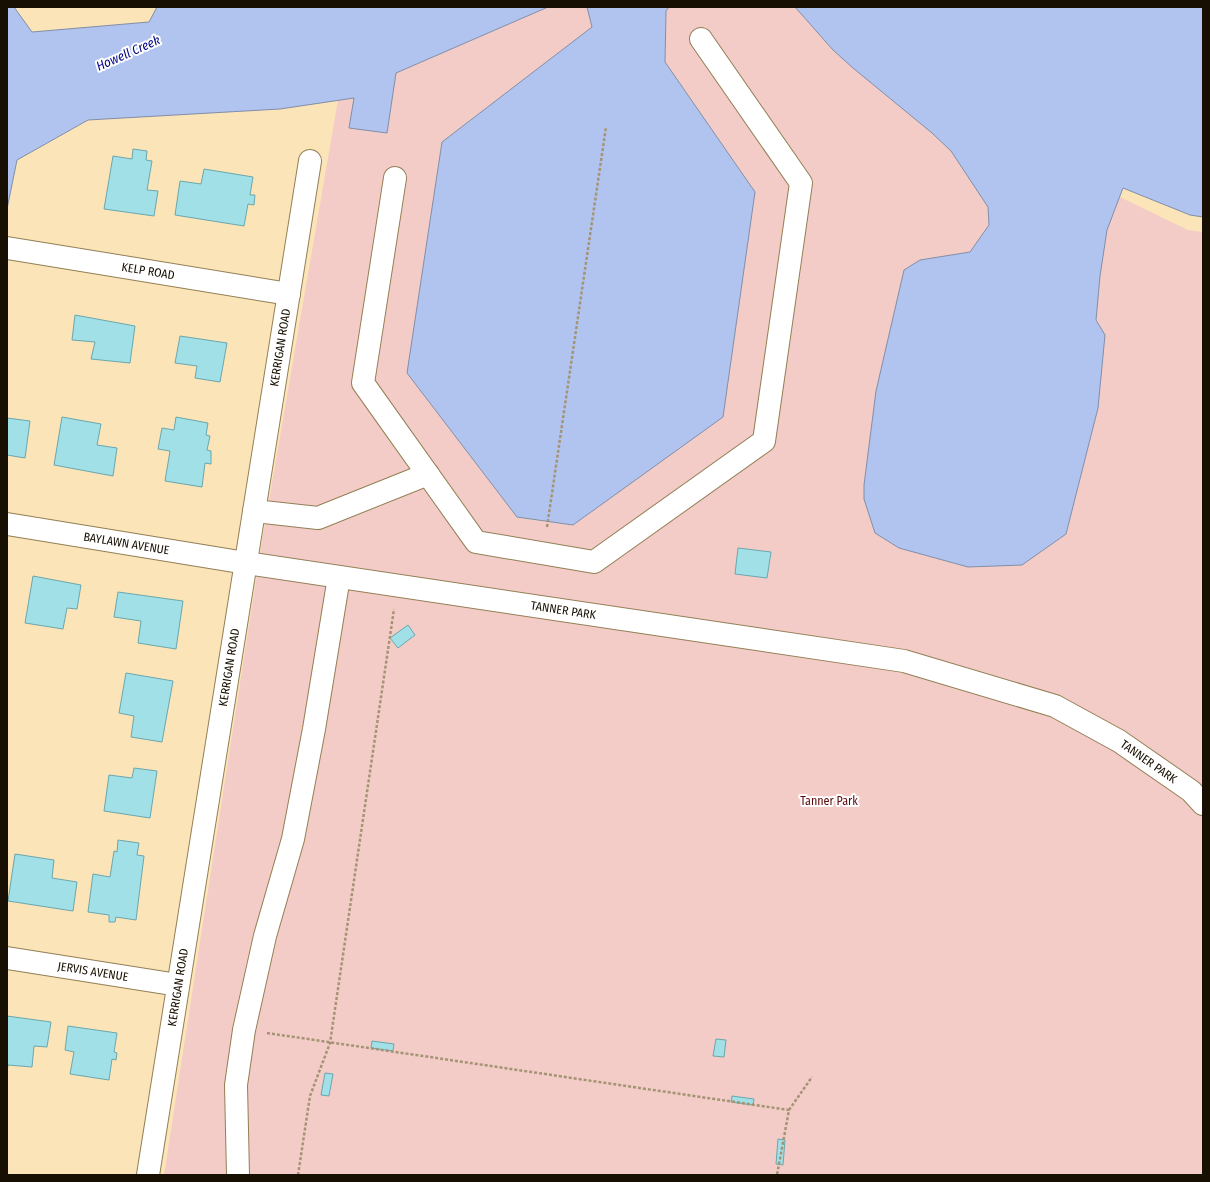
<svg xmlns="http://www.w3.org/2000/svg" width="1210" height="1182" font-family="'Fira Sans Condensed',sans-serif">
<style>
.green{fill:#f3ccc8}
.water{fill:#b0c4ef;stroke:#828ea8}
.building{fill:#a1e0e7;stroke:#6aa7ae}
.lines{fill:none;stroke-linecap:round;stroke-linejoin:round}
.minor-casing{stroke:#937f55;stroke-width:24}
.path{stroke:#a59473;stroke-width:2.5;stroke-dasharray:3 2;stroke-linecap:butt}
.minor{stroke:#fff;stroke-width:22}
.labels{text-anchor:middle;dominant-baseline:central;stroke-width:4;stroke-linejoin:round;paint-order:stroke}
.street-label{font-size:12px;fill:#170f01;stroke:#fff}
.park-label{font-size:12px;fill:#5d090e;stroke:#fff}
.water-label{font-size:13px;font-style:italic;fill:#030587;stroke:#fff}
</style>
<rect width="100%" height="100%" fill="#fbe4b7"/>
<path class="green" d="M548,7H587L593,27L442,142L407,373L517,517L547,522L755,192L665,62L666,11L669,7H795L833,50L853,68L1188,230L1203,232V1175H164L262,541L338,100L355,98L396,73Z"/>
<path class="water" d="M7,7H14L32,32L149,22L157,7H548L396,73L387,133L349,128L354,98L280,109L88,120L17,160L7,209Z
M587,7H669L666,11L665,62L755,192L723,417L573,525L517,517L407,373L442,142L592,27Z
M795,7H1203V217L1190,215L1123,188L1107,230L1100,276L1096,320L1105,335L1098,408L1066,534L1022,565L968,567L899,548L875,533L864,499V485L876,391L904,270L920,260L970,252L989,225L988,207L951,151L932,133L853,68L833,50Z"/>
<path class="building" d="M133,149L147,151L146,160L152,161L147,190L158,191L154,216L104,209L113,156L132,159Z
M204,169L253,177L250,195H255L254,205L248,204L244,226L175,215L180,181L201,184Z
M75,315L135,326L130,363L91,359L95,342L72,340Z
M180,336L227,343L220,382L195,378L197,366L175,363Z
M62,417L101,424L97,445L117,448L113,476L54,465Z
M176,417L208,423L206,435L210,436L207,450L211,451V464L205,463L202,487L165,481L170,451L158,449L162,428L174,430Z
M7,418L30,421L25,458L7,455Z
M738,548L771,552L767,578L735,574Z
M33,576L81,585L77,609L67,608L63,629L25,623Z
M118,592L183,601L176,649L138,643L141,621L114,617Z
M408,625L415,635L398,648L390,638Z
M126,673L173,681L162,742L131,737L134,716L119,713Z
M134,768L157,771L150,818L104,811L109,775L132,778Z
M118,840L139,843L137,855L144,856L136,920L116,917L115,922H109V915L88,912L93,874L110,877L114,851L117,852Z
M15,854L54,860L52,878L77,882L73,911L8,901Z
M7,1016L51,1022L47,1047L34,1046L32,1067L8,1065L7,1072Z
M68,1026L117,1033L114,1052L117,1053L116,1060L112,1059L109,1080L70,1074L74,1052L65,1050Z
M716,1039L726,1040L724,1057L713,1056Z
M372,1041L394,1044L393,1051L371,1048Z
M325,1073L333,1074L329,1096L321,1095Z
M732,1096L754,1099L753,1105L731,1102Z
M778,1139L785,1140L783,1165L776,1164Z"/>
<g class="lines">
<defs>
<g id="minor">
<path d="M395,178L363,383L476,542L594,562L764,441L801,183L701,39"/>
<path id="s1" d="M7,248L289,294"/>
<path d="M254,511L318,518L428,474"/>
<path id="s2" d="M7,524L246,563L904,661L1055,706L1119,741L1191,791L1203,804"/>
<path id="s3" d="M7,958L178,985"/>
<path id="s4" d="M148,1175L310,161"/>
<path d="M238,1175L236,1085L244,1030L265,936L293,839L314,729L339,577"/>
</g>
</defs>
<use href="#minor" class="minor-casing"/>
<path class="path" d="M547,527L606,127
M267,1033L789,1110L777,1175
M789,1110L812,1077
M298,1175L310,1096L330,1043L394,609"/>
<use href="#minor" class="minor"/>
</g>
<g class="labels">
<g class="street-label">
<text stroke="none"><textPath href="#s1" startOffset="143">KELP ROAD</textPath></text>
<text stroke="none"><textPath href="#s4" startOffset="838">KERRIGAN ROAD</textPath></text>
<text stroke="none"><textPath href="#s2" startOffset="121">BAYLAWN AVENUE</textPath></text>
<text stroke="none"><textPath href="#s2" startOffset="563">TANNER PARK</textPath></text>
<text stroke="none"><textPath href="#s4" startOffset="514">KERRIGAN ROAD</textPath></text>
<text stroke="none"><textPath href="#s2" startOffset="1174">TANNER PARK</textPath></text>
<text stroke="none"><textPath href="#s3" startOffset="87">JERVIS AVENUE</textPath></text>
<text stroke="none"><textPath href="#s4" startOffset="190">KERRIGAN ROAD</textPath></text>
</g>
<g class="park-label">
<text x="829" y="801">Tanner Park</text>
</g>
<g class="water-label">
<text transform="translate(128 53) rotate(-24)">Howell Creek</text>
</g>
</g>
<rect width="1210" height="1182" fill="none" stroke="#170f01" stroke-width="16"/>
</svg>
